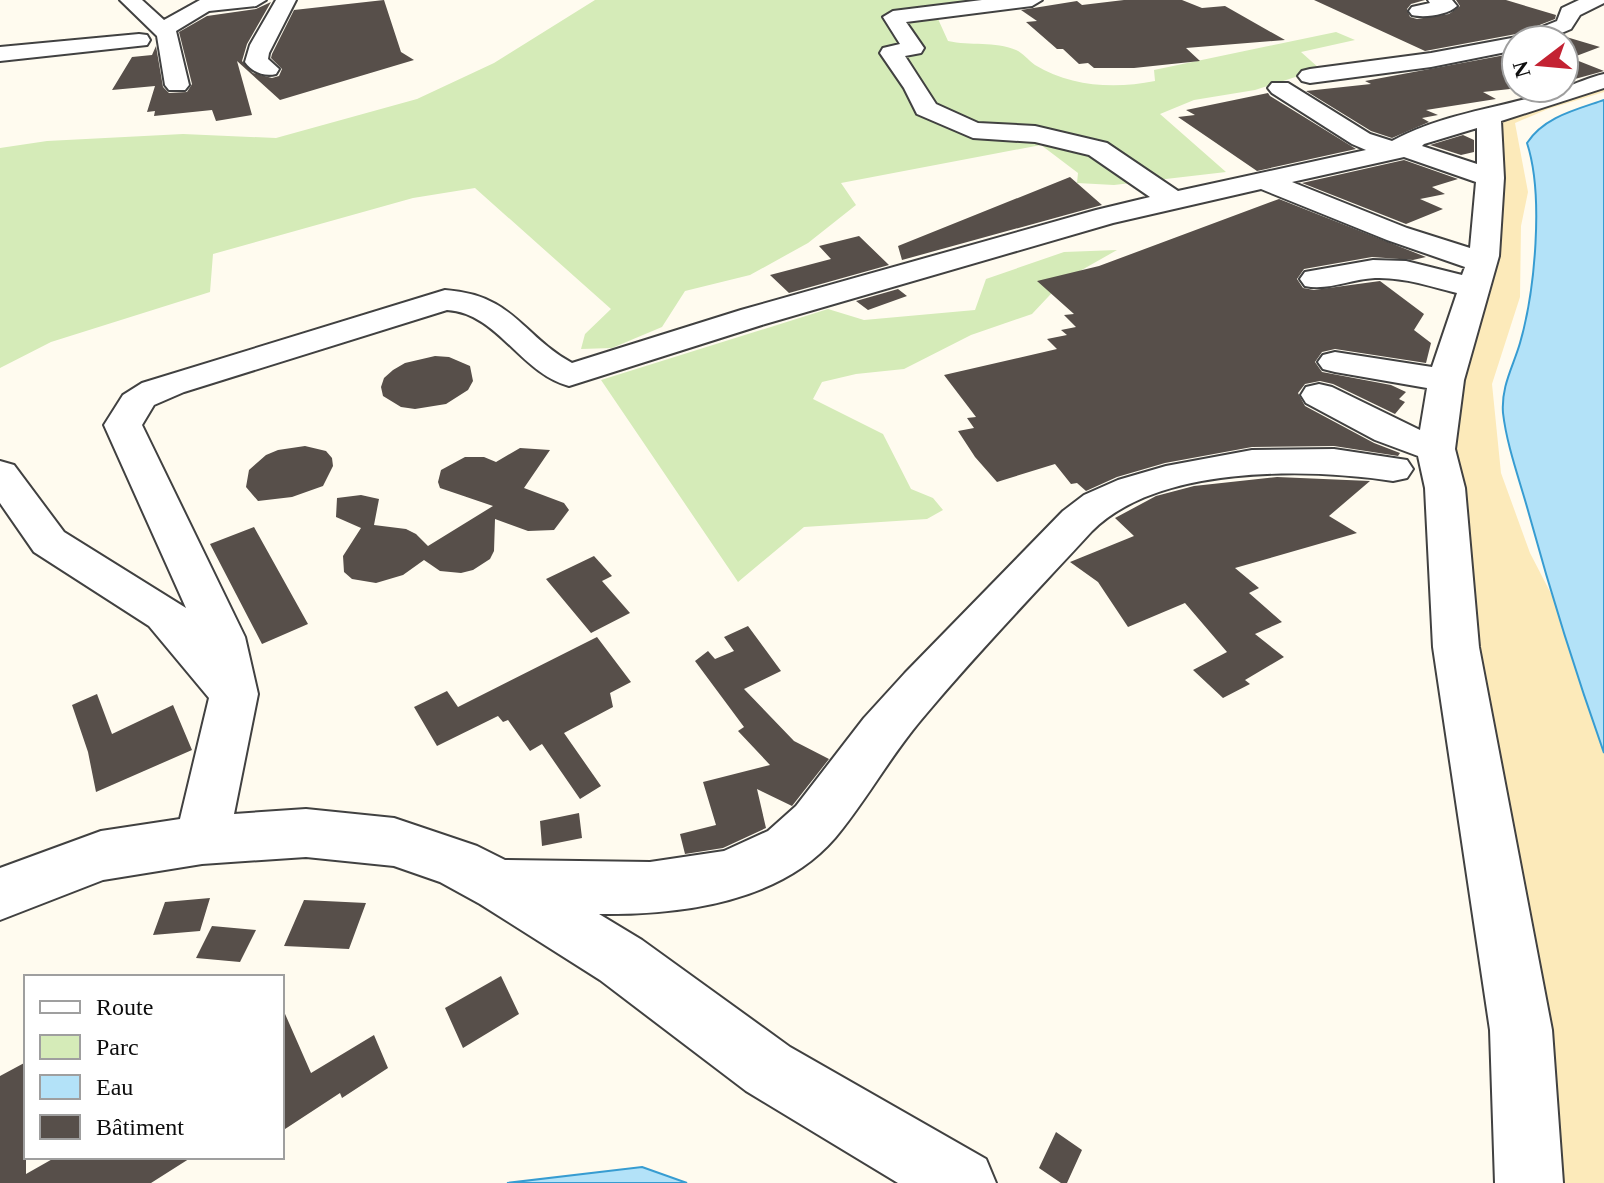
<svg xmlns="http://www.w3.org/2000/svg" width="1604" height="1183" font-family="Georgia,serif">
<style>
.green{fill:#d5ebb8}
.sand{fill:#fceaba}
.water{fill:#b3e2f8;stroke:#379cd1;stroke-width:2}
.building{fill:#574f4a}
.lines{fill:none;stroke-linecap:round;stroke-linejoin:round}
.minor-casing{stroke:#414141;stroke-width:4}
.minor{fill:#fff;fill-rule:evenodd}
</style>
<rect width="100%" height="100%" fill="#fffbef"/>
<path class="green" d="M595,0H978L952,9L938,19L948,41C970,46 995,41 1016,50C1023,53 1028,60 1035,65C1071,87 1115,89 1155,81L1154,70L1336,32L1355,40L1301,52L1320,69L1255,90L1194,100L1160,114L1226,172L1114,185L1077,183L1078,173L1041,145L841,183L856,205L808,243L750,275L685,291L662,327L612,348L581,349L585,334L611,309L475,188L413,198L213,254L210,292L51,342L0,368V148L47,141L183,134L276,138L417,99L494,63Z
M1117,250L1064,280L1032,314L971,335L904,369L856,374L822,382L813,399L883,434L911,489L933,498L943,510L927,519L804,527L738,582L601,380L828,309L864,320L975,310L986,279L1064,252Z"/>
<path class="sand" d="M1604,82V92L1548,109L1515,123L1528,192L1521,226L1520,297L1492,384L1501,473L1530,553L1604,696V1183H1548L1439,449L1483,262L1486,116Z"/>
<path class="water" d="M1604,100V753C1576,674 1551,594 1529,514C1520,481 1507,447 1503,413C1501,386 1513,367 1520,343C1535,291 1544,195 1527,143C1544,117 1575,110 1604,100Z
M642,1167L687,1183H507Z"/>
<path class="building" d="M384,0L401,52L414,60L280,100L237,61L252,115L216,121L212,110L154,116L155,111L147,112L155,86L112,90L132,57L152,55L156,46L163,87L169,93L187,92L192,84L179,32L207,16L256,9L271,2L247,44L242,61L253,73L272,78L279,76L282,69L271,58L272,54L294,10Z
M1124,0H1182L1202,8L1225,6L1285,40L1186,48L1200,61L1134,68H1094L1088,63L1079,64L1063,49H1057L1026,22L1037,21L1021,10L1077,1L1082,5Z
M1314,0H1425L1411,4L1407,9L1410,17L1417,19L1449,14L1460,6L1456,0H1506L1556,15L1555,19L1516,34L1425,51Z
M1563,36L1600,47L1571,58L1604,71L1564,82V40H1553Z
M1516,53V88H1519L1483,92L1496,99L1426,110L1438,115L1422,118L1429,122L1392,138L1371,131L1306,91L1371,84L1365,81Z
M1268,93L1270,96L1356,149L1257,171L1178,117L1195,115L1186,110Z
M1463,135L1474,140V152L1461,155L1430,145Z
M1404,160L1458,179L1432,187L1445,194L1420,199L1443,209L1406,224L1302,183Z
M1070,177L1102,205L902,260L898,246Z
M1279,199L1426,257L1413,260L1372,257L1304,269L1297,279L1303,288L1314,290L1380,281L1424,314L1414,330L1431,343L1426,363L1335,349L1322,352L1315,362L1322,372L1391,385L1406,392L1399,399L1405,402L1395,414L1333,384L1320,381L1305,384L1298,393L1305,406L1374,443L1400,453L1398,456L1334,446L1252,447L1165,463L1117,477L1086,491L1077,483L1071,484L1055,464L997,482L975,457L958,431L974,428L967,418L976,417L944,375L1057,349L1047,339L1067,335L1061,330L1076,327L1064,315L1074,314L1037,281L1099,266Z
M859,236L889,265L789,293L770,275L831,259L819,246Z
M898,289L907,296L868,310L856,301Z
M435,356L449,357L470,366L473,381L468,390L446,404L415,409L401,407L383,396L381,387L384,378L393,370L405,363Z
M305,446L326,451L332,458L333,466L323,486L292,497L258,501L246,487L249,470L266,455L278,450Z
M520,448L550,450L524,488L564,503L569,510L554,530L528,531L495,519L494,551L490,559L473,570L461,573L440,571L424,560L403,575L376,583L352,579L344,572L343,556L361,528L336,517L337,498L361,495L379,499L374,525L406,529L416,534L428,546L493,506L440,488L438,482L441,470L465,457H484L496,462Z
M1277,477L1370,481L1329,516L1357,533L1235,568L1259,588L1249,593L1282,622L1255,634L1284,657L1245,680L1250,684L1223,698L1193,670L1227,652L1185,603L1128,627L1098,582L1070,562L1134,536L1115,518L1156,496L1194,486Z
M254,527L308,624L262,644L210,544Z
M594,556L612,576L602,581L630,613L591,633L546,579Z
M748,626L781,671L744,689L794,741L829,759L792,806L757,789L766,828L723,848L685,854L680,834L716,825L703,782L770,765L738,731L744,727L695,661L708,651L715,659L734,651L724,637Z
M597,637L631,682L610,693L613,707L564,733L601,786L580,799L542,744L530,751L508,720L503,722L498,716L437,746L414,707L447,691L458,707Z
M97,694L112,734L173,705L192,750L96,792L88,752L72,705Z
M579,813L582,838L542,846L540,821Z
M210,898L200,931L153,935L165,902Z
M304,900L366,903L349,949L284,946Z
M212,926L256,930L240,962L196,958Z
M501,976L519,1014L463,1048L445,1008Z
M282,1007L311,1073L374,1035L388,1068L342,1098L340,1093L282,1131Z
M26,1062V1174L56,1157H192L151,1183H0V1076Z
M1056,1132L1082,1150L1067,1183H1061L1039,1168Z"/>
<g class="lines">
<defs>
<path id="minor" d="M120,0H142L164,20L200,0H266L256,6L209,11L176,31L189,85L185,90H169L165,85L157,36Z
M276,0H296L269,53L268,59L279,69L276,74C264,77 252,72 245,62L250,45Z
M982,0H1042L1032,6L906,22L924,48L921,53L905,56L936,104L978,123L1035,126L1107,143L1178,191L1366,150L1352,144L1272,93L1268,88L1272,83H1288L1370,134L1392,141C1445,112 1508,107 1564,88C1575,84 1590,77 1604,74V88L1501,121L1504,178L1499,256L1464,380L1455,449L1465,488L1479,647L1552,1030L1563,1183H1495L1490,1030L1433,647L1425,488L1418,456L1375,440L1306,403L1301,395L1306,387L1319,384L1332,387L1420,430L1427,388L1335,372L1323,369L1318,362L1323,355L1335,352L1432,367L1457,293C1429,286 1403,277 1375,278C1351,279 1328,291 1305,286L1300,279L1305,272L1373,260L1406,261L1462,275L1465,267L1387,240L1261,189L1113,223L765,324L569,386C520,373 498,313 447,310L184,392L154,405L142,425L245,637L258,694L234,814L306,809L394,818L477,846L505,860L650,862L724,851L768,831L796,806L864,718L905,673L1063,511L1084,495L1118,480L1166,466L1252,450L1334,449L1407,460L1413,469L1407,478L1393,481C1307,468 1158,465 1092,531C1035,593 975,655 921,720C889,758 866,801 835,838C779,903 679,915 599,914L642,940L790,1047L986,1159L996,1183H898L746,1091L600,980L480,904L440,882L394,866L306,857L202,864L103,880L0,920V868L101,831L180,819L209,698L149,626L34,552L0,503V461L14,465L64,532L186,608L104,425L123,395L142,383L445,290C514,295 520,334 572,363L741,310L1096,210L1150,197L1089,155L1035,142L973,138L917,114L904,88L880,53L883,48L900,44L883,17L893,11ZM1477,128V164L1422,146L1424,144ZM1404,157L1476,182L1470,248L1407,228L1292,182Z
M1428,0H1452L1457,6C1448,15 1424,18 1412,15L1409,11L1412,7L1430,3Z
M1579,0H1604V3L1580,15L1571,29L1545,40H1516V50L1431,67L1310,83L1302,81L1298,76L1302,71L1310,69L1431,53L1517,37L1557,21L1562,8Z
M139,34L147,35L150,40L147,45L0,61V47Z"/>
</defs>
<use href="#minor" class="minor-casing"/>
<use href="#minor" class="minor"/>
</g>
<rect x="24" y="975" width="260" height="184" fill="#ffffff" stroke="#9f9f9f" stroke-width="2"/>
<rect x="40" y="1001" width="40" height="12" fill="#ffffff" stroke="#9f9f9f" stroke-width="2"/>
<text x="96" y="1015" font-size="24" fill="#0e0e0e">Route</text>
<rect x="40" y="1035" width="40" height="24" fill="#d5ebb8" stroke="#9f9f9f" stroke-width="2"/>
<text x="96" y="1055" font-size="24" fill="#0e0e0e">Parc</text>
<rect x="40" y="1075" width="40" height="24" fill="#b3e2f8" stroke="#9f9f9f" stroke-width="2"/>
<text x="96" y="1095" font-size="24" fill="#0e0e0e">Eau</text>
<rect x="40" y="1115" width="40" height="24" fill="#574f4a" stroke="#9f9f9f" stroke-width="2"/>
<text x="96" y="1135" font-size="24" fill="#0e0e0e">Bâtiment</text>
<g transform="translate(1540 64) rotate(254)"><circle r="38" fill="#ffffff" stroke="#9f9f9f" stroke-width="2"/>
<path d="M0-6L14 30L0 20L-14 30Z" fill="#c32232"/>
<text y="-12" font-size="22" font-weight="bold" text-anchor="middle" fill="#0e0e0e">N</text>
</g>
</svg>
